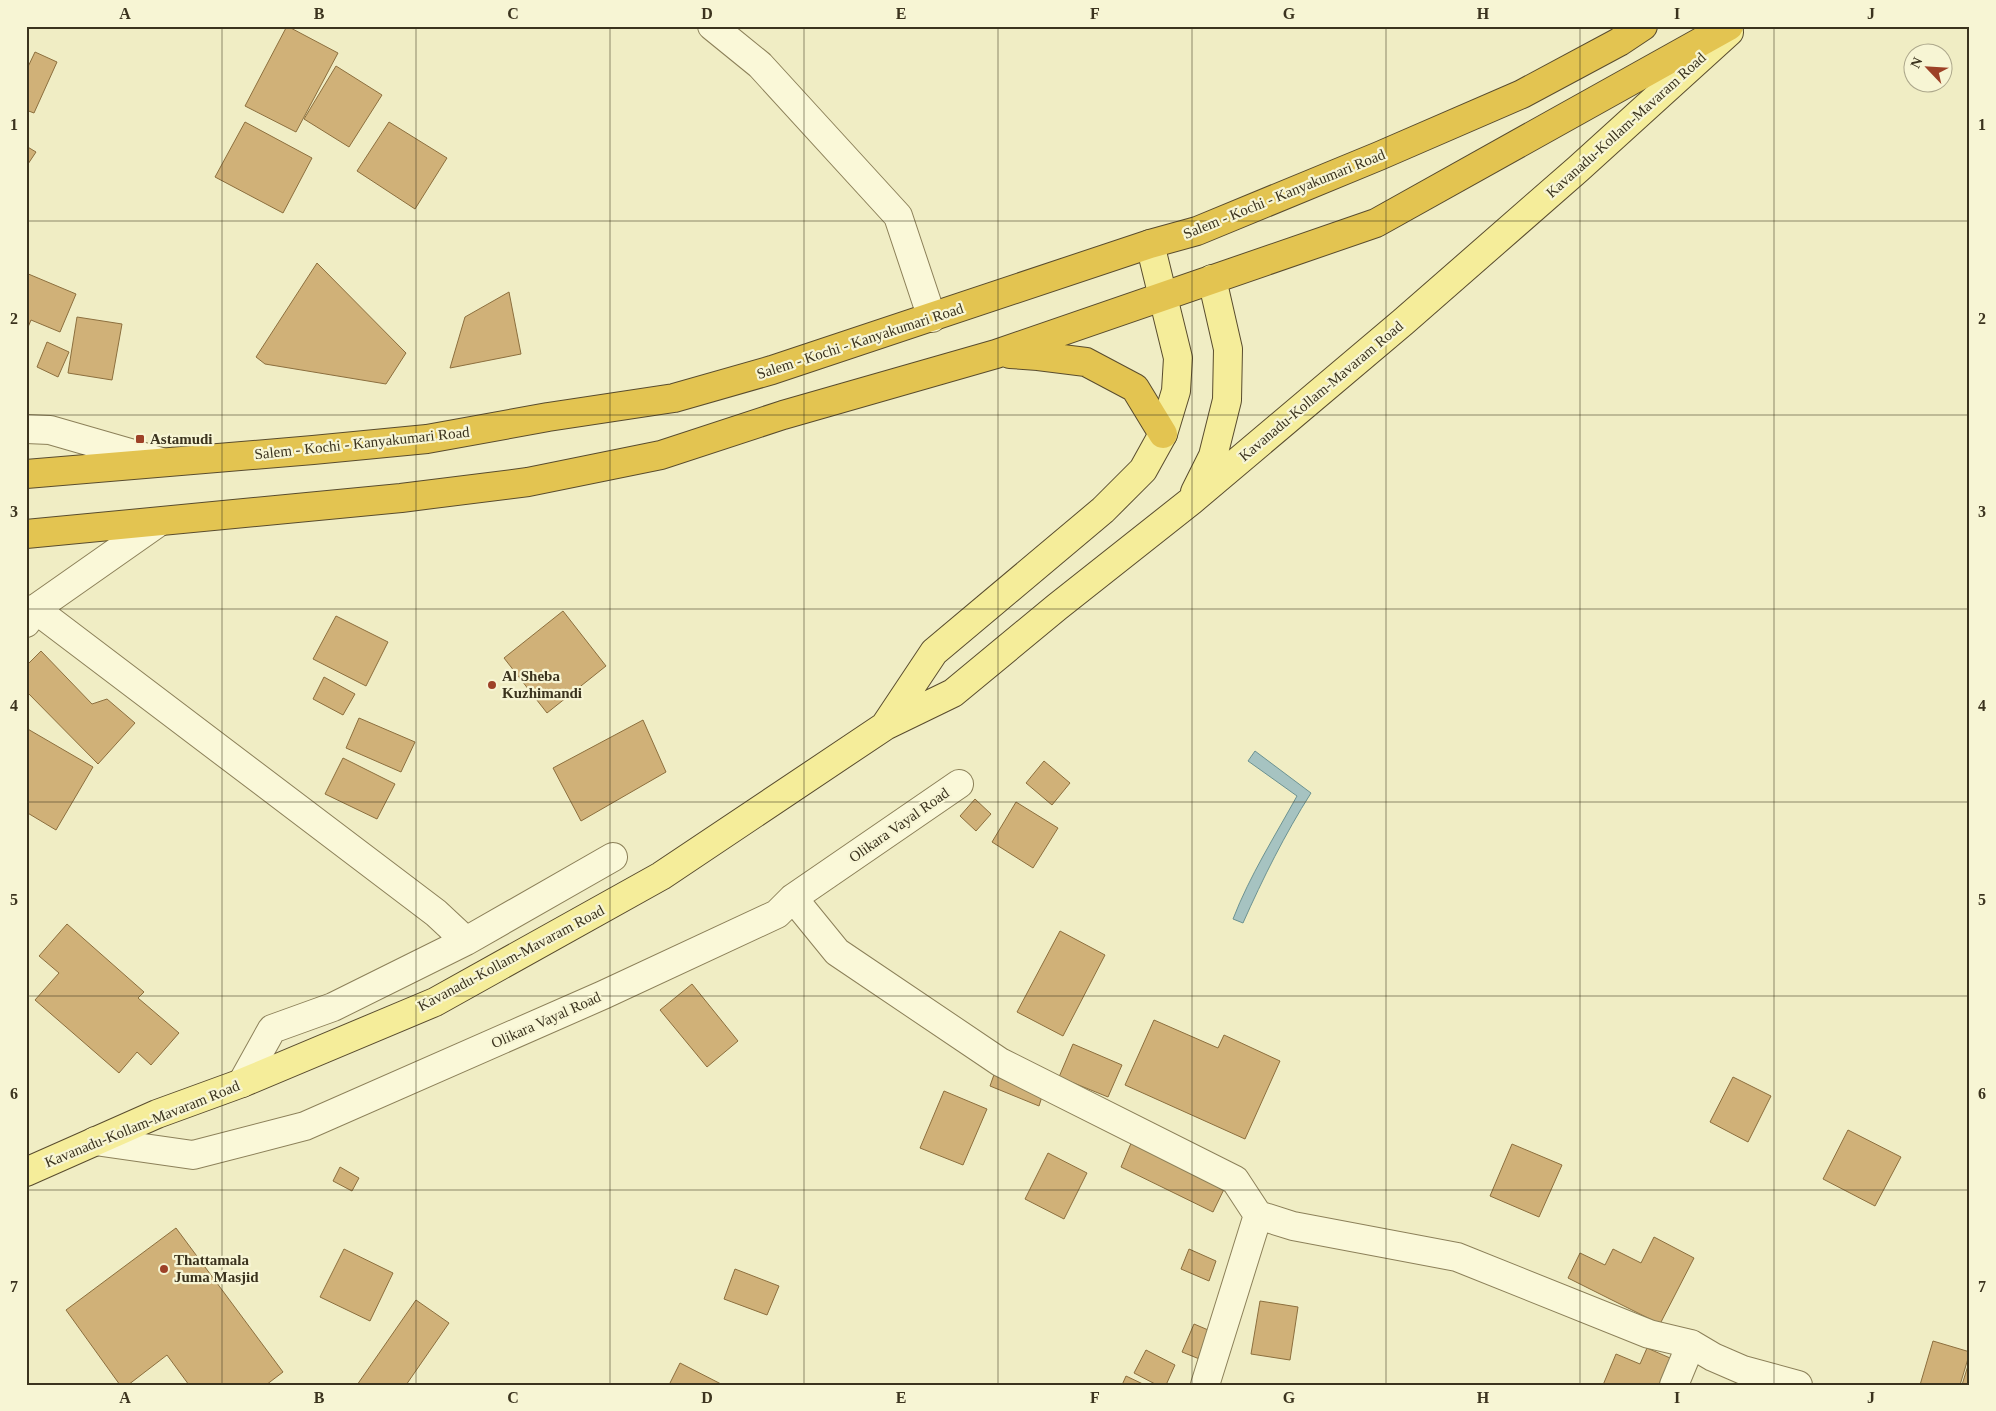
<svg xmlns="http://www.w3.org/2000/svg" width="1996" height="1411" font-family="'Times New Roman',serif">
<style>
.water{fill:#a6c3c1;stroke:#6c9291}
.building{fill:#d0b178;stroke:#8c6f3e}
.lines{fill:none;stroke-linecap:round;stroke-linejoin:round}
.street-casing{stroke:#8c8059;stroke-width:30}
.primary-casing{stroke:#594c2e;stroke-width:30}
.highway-casing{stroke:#594c2e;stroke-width:30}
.street{stroke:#faf8d8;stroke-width:28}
.primary{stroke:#f5ed9a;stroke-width:28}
.highway{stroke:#e3c451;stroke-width:28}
.grid{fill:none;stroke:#3b331e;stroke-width:1;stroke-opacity:0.55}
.poi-dot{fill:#9d4127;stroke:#f7f5d4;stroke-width:2}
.labels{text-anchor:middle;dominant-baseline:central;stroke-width:4.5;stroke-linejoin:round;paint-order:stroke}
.street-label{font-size:15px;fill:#3b331e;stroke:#f7f5d4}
.poi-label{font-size:15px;font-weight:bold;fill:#3b331e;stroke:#f7f5d4;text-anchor:start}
.neatline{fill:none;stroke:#3b331e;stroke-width:2}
.grid-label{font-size:16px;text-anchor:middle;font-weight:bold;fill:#3b331e}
</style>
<rect width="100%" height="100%" fill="#f0edc4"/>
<path class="water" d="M1255,751L1311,793C1285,834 1263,878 1243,923L1233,919C1250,875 1275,836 1297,796L1248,761Z"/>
<path class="building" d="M287,26L338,53L296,132L245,106Z
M35,52L57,62L34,113L26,110V71Z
M336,66L382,95L349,147L304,119Z
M245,122L312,158L283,213L215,177Z
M389,122L447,158L415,209L357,171Z
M26,146L36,152L26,167Z
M317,263L406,353L386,384L265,364L256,357Z
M26,273L76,294L60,332L31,320L26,332Z
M509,292L521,354L450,368L465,317Z
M77,317L122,324L112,380L68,373Z
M47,342L69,352L58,377L37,367Z
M563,611L606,666L547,713L504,658Z
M336,616L388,642L366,686L313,659Z
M41,651L92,704L107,699L135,723L98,764L26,691V666Z
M324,677L355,694L343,715L313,699Z
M359,718L415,742L401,772L346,748Z
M643,720L666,772L581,821L553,768Z
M26,728L93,767L56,830L26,812Z
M343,758L395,784L377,819L325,794Z
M1044,761L1070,783L1052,805L1026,783Z
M975,799L991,814L976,831L960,816Z
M1016,802L1058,828L1033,868L992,842Z
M67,924L144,992L138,998L179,1033L151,1065L137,1052L119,1073L35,1000L59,973L39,956Z
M1060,931L1105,955L1063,1036L1017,1012Z
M692,984L738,1041L707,1067L660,1010Z
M1154,1020L1218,1048L1224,1035L1280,1061L1245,1139L1125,1085Z
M1073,1044L1122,1065L1108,1097L1059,1077Z
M996,1069L1044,1090L1039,1106L990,1086Z
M1733,1077L1771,1096L1748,1142L1710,1122Z
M944,1091L987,1109L963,1165L920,1148Z
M1848,1130L1901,1157L1875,1206L1823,1179Z
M1132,1141L1226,1185L1213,1212L1121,1167Z
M1512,1144L1562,1165L1539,1217L1490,1196Z
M1048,1153L1087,1173L1064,1219L1025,1199Z
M340,1167L359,1178L352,1191L333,1181Z
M176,1228L283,1372L266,1385H189L167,1355L128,1385H120L66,1310Z
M1654,1237L1694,1258L1660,1324L1568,1278L1580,1253L1605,1265L1613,1249L1641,1263Z
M344,1249L393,1273L370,1321L320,1297Z
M1189,1249L1216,1261L1209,1281L1181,1269Z
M735,1269L779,1286L767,1315L724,1299Z
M416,1300L449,1323L406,1385H357Z
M1260,1301L1298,1307L1290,1360L1251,1354Z
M1194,1324L1213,1332L1202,1360L1182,1352Z
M1933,1341L1970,1352L1960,1385H1920Z
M1647,1348L1677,1361L1667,1385H1603L1616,1354L1640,1364Z
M1146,1350L1175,1365L1166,1385H1157L1134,1373Z
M1970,1359V1385H1962Z
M680,1363L723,1385H669Z
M1126,1376L1145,1385H1122Z"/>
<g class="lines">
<defs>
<path id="street" d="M712,26L760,65L898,216L932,318
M26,429L50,430L161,462
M26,610L35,609L436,913L466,941L333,1007L272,1029L242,1083
M26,623L35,609L159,522
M793,898L837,952L1000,1062L1235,1180L1258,1215L1293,1226L1457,1257L1649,1334L1691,1344L1713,1357L1743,1370L1798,1385
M466,941L613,857
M95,1141L193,1155L305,1126L603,995L777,914L793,898L959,784
M1205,1385L1258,1215
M1674,1385L1691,1344"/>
<path id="primary" d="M1195,492L1213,456L1227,400L1228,349L1212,279
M886,724L934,652L1103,510L1143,470L1163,434L1176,391L1178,358L1150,244
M26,1172L157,1114L242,1083L435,1002L661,876L885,726L953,693L1057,607L1191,501L1403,322L1578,169L1729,32"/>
<path id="highway" d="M1010,354L1038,356L1086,362L1135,388L1163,434
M26,474L313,450L427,439L548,417L674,398L772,370L1150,244L1197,231L1379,156L1522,94L1619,42L1643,26
M26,534L401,498L528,482L661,455L783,415L996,354L1376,223L1729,26"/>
</defs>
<use href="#street" class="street-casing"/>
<use href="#primary" class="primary-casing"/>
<use href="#highway" class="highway-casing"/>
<use href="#street" class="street"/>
<use href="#primary" class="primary"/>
<use href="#highway" class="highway"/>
</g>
<path class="grid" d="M222,26V1385M416,26V1385M610,26V1385M804,26V1385M998,26V1385M1192,26V1385M1386,26V1385M1580,26V1385M1774,26V1385M26,221H1970M26,415H1970M26,609H1970M26,802H1970M26,996H1970M26,1190H1970"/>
<g class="poi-dot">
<rect x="135" y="434" width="10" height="10" rx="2.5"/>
<circle cx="492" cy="685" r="5"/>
<circle cx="164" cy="1269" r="5"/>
</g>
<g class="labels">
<g class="street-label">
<text transform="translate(1626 125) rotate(-42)">Kavanadu-Kollam-Mavaram Road</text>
<text transform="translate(1284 194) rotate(-22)">Salem - Kochi - Kanyakumari Road</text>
<text transform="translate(860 341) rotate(-18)">Salem - Kochi - Kanyakumari Road</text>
<text transform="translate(1321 391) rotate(-40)">Kavanadu-Kollam-Mavaram Road</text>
<text transform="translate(362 443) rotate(-6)">Salem - Kochi - Kanyakumari Road</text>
<text transform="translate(899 825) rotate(-35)">Olikara Vayal Road</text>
<text transform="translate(511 958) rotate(-28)">Kavanadu-Kollam-Mavaram Road</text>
<text transform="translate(546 1020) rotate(-24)">Olikara Vayal Road</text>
<text transform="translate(142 1124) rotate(-22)">Kavanadu-Kollam-Mavaram Road</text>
</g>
<g class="poi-label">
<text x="150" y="439">Astamudi</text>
<text x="502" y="676">Al Sheba<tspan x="502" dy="17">Kuzhimandi</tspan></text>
<text x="174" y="1260">Thattamala<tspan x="174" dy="17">Juma Masjid</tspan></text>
</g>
</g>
<rect width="1996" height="1411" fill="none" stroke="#f7f5d4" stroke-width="55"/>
<g transform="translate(1928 68) rotate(295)"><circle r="24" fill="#f7f5d4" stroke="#aca78b"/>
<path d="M0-4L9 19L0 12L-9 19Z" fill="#9d4127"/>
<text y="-8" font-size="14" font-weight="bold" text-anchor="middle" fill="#3b331e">N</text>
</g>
<rect x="28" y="28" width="1940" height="1356" class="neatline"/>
<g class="grid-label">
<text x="125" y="19">A</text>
<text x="319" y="19">B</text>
<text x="513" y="19">C</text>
<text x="707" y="19">D</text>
<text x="901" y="19">E</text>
<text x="1095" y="19">F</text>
<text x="1289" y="19">G</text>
<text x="1483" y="19">H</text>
<text x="1677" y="19">I</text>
<text x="1871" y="19">J</text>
<text x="14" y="130">1</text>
<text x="1982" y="130">1</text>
<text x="14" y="324">2</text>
<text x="1982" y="324">2</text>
<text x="14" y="517">3</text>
<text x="1982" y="517">3</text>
<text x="14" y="711">4</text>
<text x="1982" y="711">4</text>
<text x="14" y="905">5</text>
<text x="1982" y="905">5</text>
<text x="14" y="1099">6</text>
<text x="1982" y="1099">6</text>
<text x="14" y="1292">7</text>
<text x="1982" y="1292">7</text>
<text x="125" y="1403">A</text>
<text x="319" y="1403">B</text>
<text x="513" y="1403">C</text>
<text x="707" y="1403">D</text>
<text x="901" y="1403">E</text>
<text x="1095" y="1403">F</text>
<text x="1289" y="1403">G</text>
<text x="1483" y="1403">H</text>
<text x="1677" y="1403">I</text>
<text x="1871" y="1403">J</text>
</g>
</svg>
